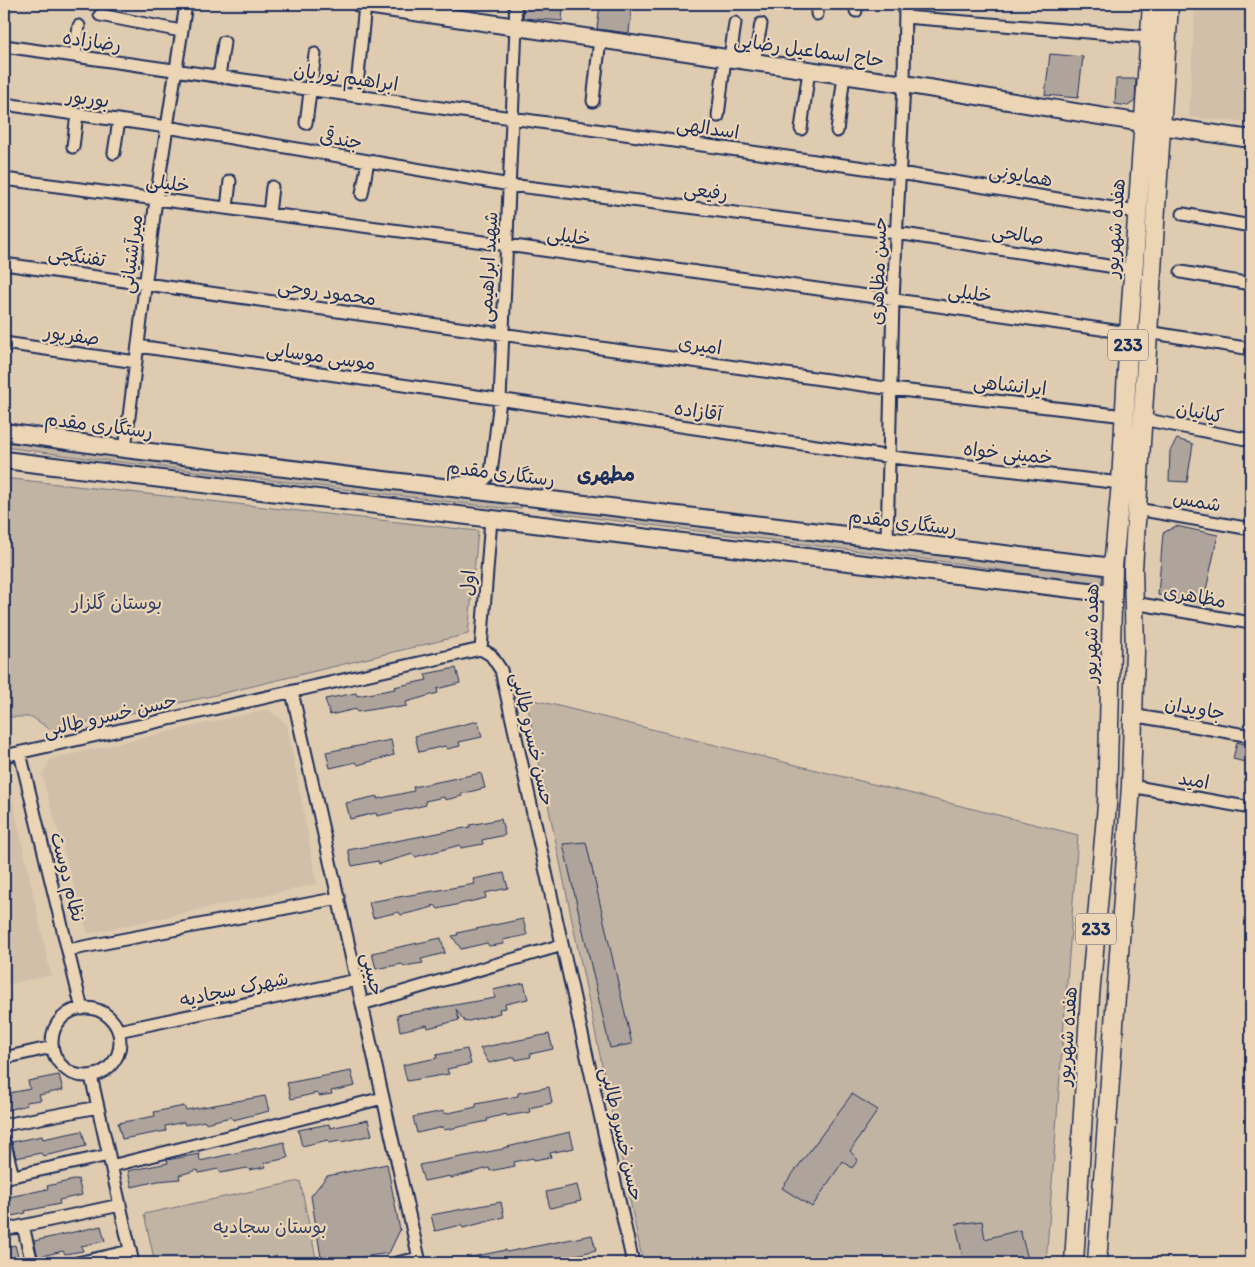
<svg xmlns="http://www.w3.org/2000/svg" width="1255" height="1267" font-family="Itim,'Playpen Sans Arabic',sans-serif">
<style>
.built{fill:#d1bfaa}
.green{fill:#c2b4a3;stroke:#6e7280}
.building{fill:#afa49c;stroke:#1b2f5e}
.lines{fill:none;stroke-linecap:round;stroke-linejoin:round}
.minor-casing{stroke:#1b2f5e;stroke-width:15}
.secondary-casing{stroke:#1b2f5e;stroke-width:20}
.primary-casing{stroke:#1b2f5e;stroke-width:21}
.minor{stroke:#ecd5b5;stroke-width:11}
.secondary{stroke:#ecd5b5;stroke-width:16}
.primary{stroke:#ecd5b5;stroke-width:18}
.labels{text-anchor:middle;dominant-baseline:central;stroke-width:4.5;stroke-linejoin:round;paint-order:stroke}
.shield{fill:#ecd5b5;stroke:#5a6178;stroke-width:1}
.shield-label{font-size:18px;font-weight:bold;fill:#1b2f5e}
.street-label{font-size:19px;fill:#1b2f5e;stroke:#ecd5b5}
.park-label{font-size:19px;fill:#344368;stroke:#ecd5b5}
.neighbourhood-label{font-size:20px;font-weight:bold;fill:#1b2f5e;stroke:#ecd5b5}
</style>
<rect width="100%" height="100%" fill="#dfcbb0"/>
<filter id="ink" filterUnits="userSpaceOnUse"><feTurbulence type="fractalNoise" baseFrequency=".02" numOctaves="2"/><feDisplacementMap in="SourceGraphic" scale="10" xChannelSelector="R" yChannelSelector="G"/><feConvolveMatrix kernelMatrix="1 2 1 2 8 2 1 2 1" color-interpolation-filters="sRGB"/></filter>
<g filter="url(#ink)">
<path class="built" d="M1195,4H1251V123L1189,117Z
M267,709L287,724L317,884L88,934L42,776L51,759Z
M4,770H6L51,975L4,985Z"/>
<path class="green" d="M4,442L524,502L521,508L510,509L86,458L4,447Z
M4,478L478,531L468,634L216,695L51,730L32,717H4Z
M554,505L1098,574L1104,579L1099,583L1081,582L955,563L554,513L550,509Z
M526,698L1078,835L1046,1263H643Z
M300,1181L317,1263H155L144,1214Z"/>
<path class="building" d="M524,4H563L562,21L523,18Z
M600,4H632L629,33L597,29Z
M1050,54L1083,57L1078,98L1045,95Z
M1116,79H1136L1135,101L1128,106L1115,104Z
M1177,439L1193,444L1187,482L1169,481L1170,451Z
M1176,526L1218,535L1203,604L1158,595L1163,533Z
M456,668L460,683L437,689L438,693L406,702L407,706L394,708L393,706L357,712L356,709L330,715L325,699L356,693L357,696L395,689L394,687L427,680L425,674Z
M478,721L482,737L459,742L460,746L447,749L445,746L419,752L415,736Z
M391,740L394,755L358,765L356,762L330,768L326,752Z
M1237,742L1248,745L1245,762L1233,759Z
M481,773L485,788L461,794L462,796L445,800L444,797L425,801L426,805L377,816L376,813L350,819L346,803L377,796V799L414,791L413,787Z
M501,819L505,835L482,840L483,844L461,848L460,845L415,857L413,854L379,864L378,861L352,866L348,850L470,827V825Z
M586,842L632,1044L610,1048L563,844Z
M504,873L508,888L485,893L486,898L438,909L436,906L432,905L433,907L418,911L401,915L399,912L373,918L369,902L475,884L473,879Z
M523,919L527,935L503,940L504,944L489,946L487,943L461,949L452,936L458,935L457,933Z
M441,938L445,953L421,959L423,963L404,966L402,964L376,969L372,953Z
M524,983L528,999L505,1004L506,1008L499,1009L500,1013L465,1022L456,1009L459,1020L428,1028L427,1025L400,1031L397,1015L495,998L493,990Z
M549,1034L553,1049L530,1054L531,1057L516,1060L515,1057L489,1063L480,1048Z
M467,1049L471,1064L447,1069L449,1074L407,1081L403,1065L437,1058L436,1055Z
M351,1071L355,1086L331,1091L332,1094L319,1096L317,1093L291,1099L287,1083Z
M59,1075L63,1090L39,1095L41,1100L26,1102L27,1105L4,1111V1094L30,1089L28,1081Z
M549,1087L552,1103L529,1108L530,1112L507,1116L506,1114L487,1119L488,1121L454,1128L444,1130L443,1127L417,1133L413,1117L444,1111V1114L476,1107V1104L518,1096V1093Z
M852,1094L878,1110L850,1151L858,1160L852,1168L843,1161L812,1207L782,1188Z
M265,1096L269,1111L233,1120L231,1117L205,1123L204,1121L185,1125L184,1122L165,1126L166,1131L122,1139L118,1123L155,1116L154,1112L184,1106L186,1110Z
M368,1120L372,1135L341,1142L340,1141L329,1143L328,1140L302,1146L298,1130L329,1124L330,1128Z
M82,1131L86,1146L62,1152L43,1156L41,1153L16,1158L12,1142L42,1136L43,1139Z
M570,1132L574,1148L550,1153L551,1157L534,1160L533,1158L514,1162L515,1166L490,1171L489,1168L451,1178L450,1176L424,1181L419,1165L503,1149V1148Z
M284,1142L288,1158L264,1163L266,1167L249,1170L247,1168L221,1173L218,1169L199,1173L198,1170L179,1175L180,1179L158,1181L132,1187L128,1171L168,1163L167,1160L199,1154L200,1161Z
M387,1164L400,1230L389,1253L322,1263L311,1196L327,1176Z
M78,1179L82,1195L59,1200L60,1204L25,1211L26,1213L12,1216L4,1206V1198L48,1189L47,1186Z
M577,1185L581,1201L550,1208L546,1192Z
M501,1202L504,1217L463,1228L461,1225L435,1231L431,1215Z
M982,1221L985,1239L1020,1230L1029,1263H964L956,1224Z
M101,1226L105,1241L81,1246L83,1251L65,1254L63,1251L38,1257L34,1241Z
M592,1235L596,1250L572,1256L573,1259L557,1262L556,1259L536,1263H467V1258L506,1250L507,1252Z
M15,1245L19,1260L4,1263V1247Z"/>
<g class="lines">
<defs>
<path id="minor" d="M856,11L857,4
M817,14L818,4
M100,15L181,31
M905,17L1149,37
M4,46L900,173L1137,212
M75,56L79,26
M730,58L735,23
M754,62L761,24
M219,77L224,42
M356,96L365,5
M593,101L600,39
M4,104L167,127L510,185L897,233L1134,270
M718,116L725,58
M306,123L315,54
M801,129L809,70
M837,131L844,75
M73,147L77,114
M114,153L119,120
M4,179L507,245L1129,333
M362,194L368,161
M227,208L230,181
M269,214L272,187
M1183,214L1251,226
M4,264L892,389L1125,416
M1181,272L1251,284
M1148,332L1251,349
M4,343L136,362
M138,346L891,457L1121,483
M1142,419L1251,440
M125,449L156,199L186,4
M455,483L483,481L491,473L500,400L516,27L515,4
M1137,509L1251,529
M887,540L893,300L904,84L905,4
M1134,603L1251,623
M481,649L491,519
M292,692L420,1263
M1132,715L1251,736
M20,753L82,1009
M4,756L481,649L491,655L501,670L633,1263
M1131,786L1251,808
M68,950L339,898
M362,1004L562,945
M52 1042a34 34 0 1 1 68 0a34 34 0 1 1-68 0Z
M118,1031L357,980
M4,1058L52,1047
M91,1076L133,1263
M4,1125L98,1107
M4,1141L13,1176
M111,1166L383,1098
M4,1178L109,1155
M23,1226L32,1263
M4,1230L120,1205
M77,1263L130,1251
M396,1263L419,1258"/>
<path id="secondary" d="M360,4L904,84L1161,126L1251,139
M4,432L125,449L1113,567
M4,460L1113,594"/>
<path id="primary" d="M1074,1263L1090,996L1107,805L1113,567L1121,483L1129,333L1152,4
M1097,1263L1131,786L1135,650L1133,569L1169,4"/>
</defs>
<use href="#minor" class="minor-casing"/>
<use href="#secondary" class="secondary-casing"/>
<use href="#primary" class="primary-casing"/>
<use href="#minor" class="minor"/>
<use href="#secondary" class="secondary"/>
<use href="#primary" class="primary"/>
</g>
</g>
<g class="labels">
<g class="shield">
<rect x="1108" y="329.5" width="40" height="31" rx="4"/>
<rect x="1076" y="913.5" width="40" height="31" rx="4"/>
</g>
<g class="shield-label">
<text x="1128" y="345">233</text>
<text x="1096" y="929">233</text>
</g>
<g class="street-label">
<text transform="translate(92 41) rotate(8)">رضازاده</text>
<text transform="translate(809 50) rotate(8)">حاج اسماعیل رضایی</text>
<text transform="translate(346 77) rotate(8)">ابراهیم نوریان</text>
<text transform="translate(88 98) rotate(8)">بوربور</text>
<text transform="translate(708 128) rotate(8)">اسدالهی</text>
<text transform="translate(341 139) rotate(10)">جندقی</text>
<text transform="translate(1021 175) rotate(9)">همایونی</text>
<text transform="translate(168 183) rotate(8)">خلیلی</text>
<text transform="translate(706 191) rotate(7)">رفیعی</text>
<text transform="translate(1115 228) rotate(-86)">هفده شهریور</text>
<text transform="translate(1018 234) rotate(9)">صالحی</text>
<text transform="translate(569 236) rotate(8)">خلیلی</text>
<text transform="translate(131 254) rotate(-83)">میرآشتیانی</text>
<text transform="translate(77 256) rotate(8)">تفننگچی</text>
<text transform="translate(488 267) rotate(-87)">شهید ابراهیمی</text>
<text transform="translate(878 271) rotate(-88)">حسن مظاهری</text>
<text transform="translate(327 292) rotate(8)">محمود روحی</text>
<text transform="translate(970 293) rotate(8)">خلیلی</text>
<text transform="translate(72 335) rotate(8)">صفرپور</text>
<text transform="translate(700 345) rotate(8)">امیری</text>
<text transform="translate(321 356) rotate(8)">موسی موسایی</text>
<text transform="translate(1010 385) rotate(6)">ایرانشاهی</text>
<text transform="translate(698 411) rotate(8)">آقازاده</text>
<text transform="translate(1200 412) rotate(11)">کیانیان</text>
<text transform="translate(99 425) rotate(7)">رستگاری مقدم</text>
<text transform="translate(1008 453) rotate(6)">خمینی خواه</text>
<text transform="translate(501 473) rotate(7)">رستگاری مقدم</text>
<text transform="translate(1197 501) rotate(10)">شمس</text>
<text transform="translate(903 522) rotate(7)">رستگاری مقدم</text>
<text transform="translate(468 583) rotate(-86)">اول</text>
<text transform="translate(1195 596) rotate(10)">مظاهری</text>
<text transform="translate(1091 633) rotate(-89)">هفده شهریور</text>
<text transform="translate(1195 708) rotate(10)">جاویدان</text>
<text transform="translate(110 715) rotate(-13)">حسن خسرو طالبی</text>
<text transform="translate(533 739) rotate(77)">حسن خسرو طالبی</text>
<text transform="translate(1194 780) rotate(10)">امید</text>
<text transform="translate(68 877) rotate(76)">نظام دوست</text>
<text transform="translate(373 974) rotate(77)">حبیبی</text>
<text transform="translate(234 989) rotate(-12)">شهرک سجادیه</text>
<text transform="translate(1067 1036) rotate(-86)">هفده شهریور</text>
<text transform="translate(622 1134) rotate(77)">حسن خسرو طالبی</text>
</g>
<g class="park-label">
<text x="117" y="602">بوستان گلزار</text>
<text x="270" y="1226">بوستان سجادیه</text>
</g>
<g class="neighbourhood-label">
<text x="606" y="474">مطهری</text>
</g>
</g>
<rect width="1255" height="1267" fill="none" stroke="#ecd5b5" stroke-width="20"/>
<rect x="10" y="10" width="1235" height="1247" fill="none" stroke="#1b2f5e" stroke-width="2" filter="url(#ink)"/>
</svg>
